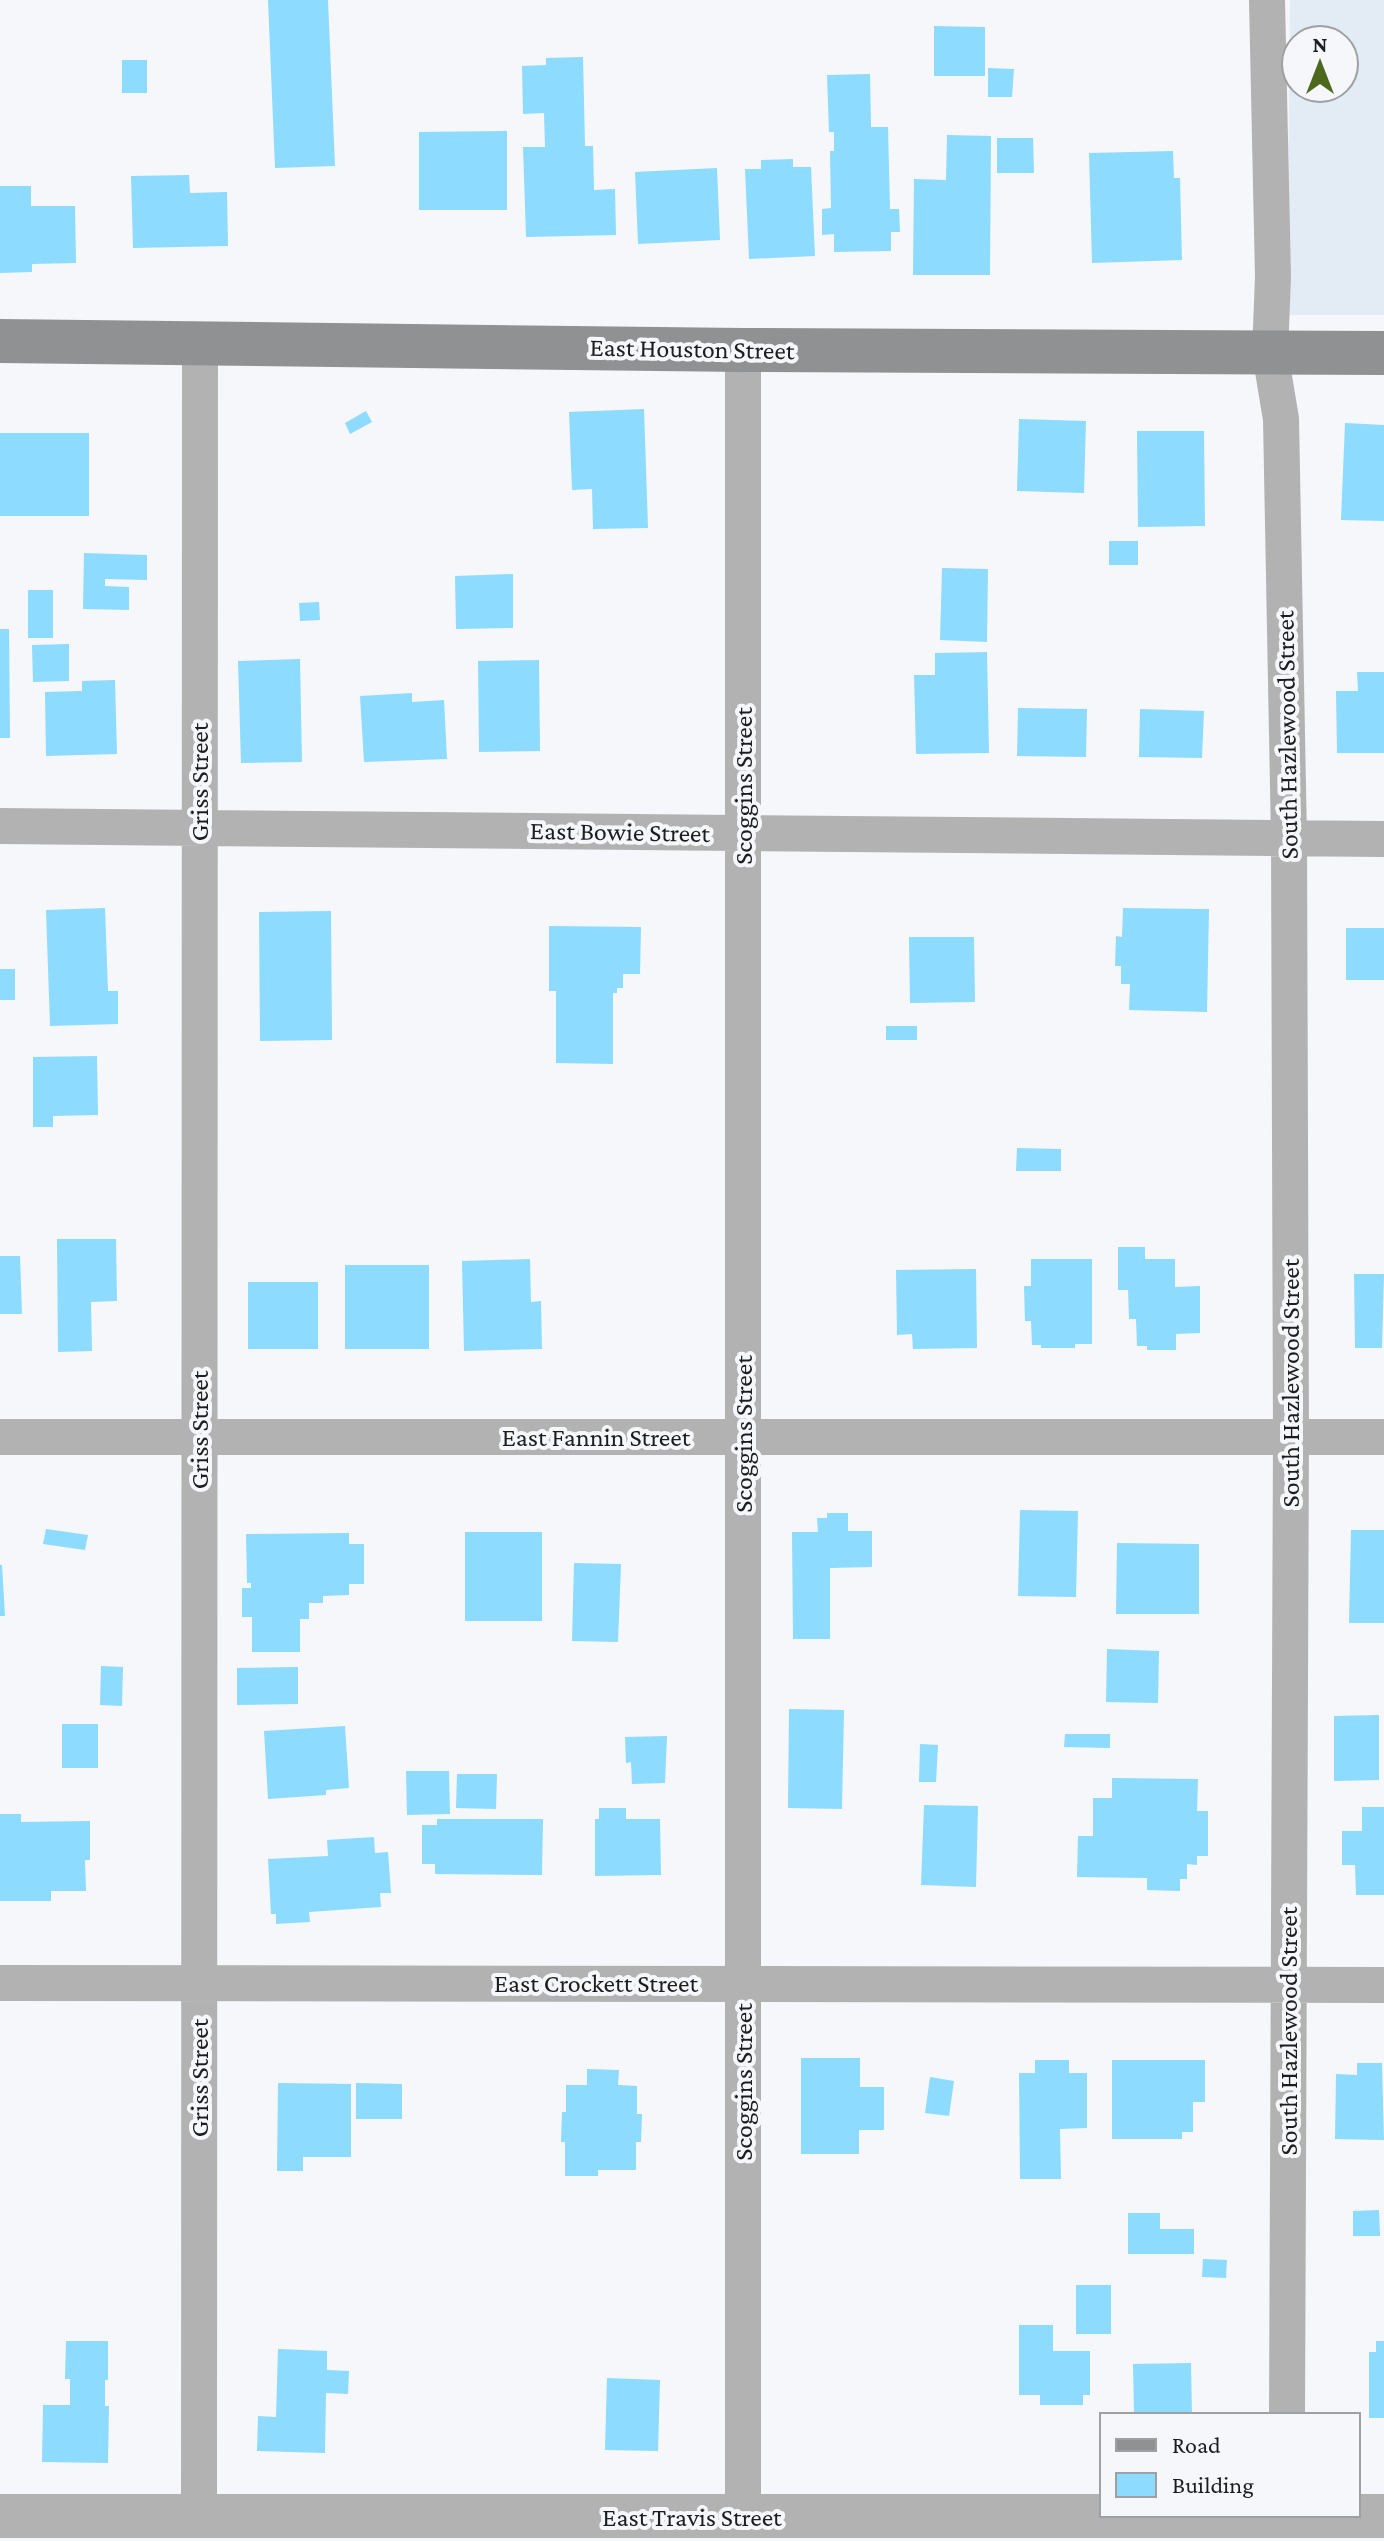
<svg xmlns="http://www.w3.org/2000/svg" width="1384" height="2541" font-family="'Crimson Pro',serif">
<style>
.built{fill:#e3ebf4;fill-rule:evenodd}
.building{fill:#8ddbfe}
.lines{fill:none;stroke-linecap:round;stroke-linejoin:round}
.minor{stroke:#b2b2b3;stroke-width:36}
.tertiary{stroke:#b2b2b3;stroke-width:44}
.secondary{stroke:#909193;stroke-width:44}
.labels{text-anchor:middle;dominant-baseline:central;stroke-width:8;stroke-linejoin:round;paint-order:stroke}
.street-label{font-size:26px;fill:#1c1d1e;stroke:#f5f7fa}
</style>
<rect width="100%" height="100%" fill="#f5f7fa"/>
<path class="built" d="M1290,0H1384V315H1287ZM1296,40H1344V88H1296Z"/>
<path class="building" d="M268,0H328L335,166L275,168Z
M934,26L985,27V76H934Z
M583,57L585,146H593L594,190L615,189L616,235L526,237L523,147H545L544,113L523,114L522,66L546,65V58Z
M122,60H147V93H122Z
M988,68L1014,69L1012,97H988Z
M870,74L871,127H888L890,209H899L900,232H891V251L834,252V234L822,235V209L831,208L830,151H834V132H829L827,75Z
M507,131V210H419V132Z
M947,135L991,136L990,275H913L914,179L946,180Z
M997,138H1033L1034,173H997Z
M1173,151L1174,178H1180L1182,260L1092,263L1089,153Z
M793,159V167H811L815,256L749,259L745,169H761V160Z
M717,168L720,240L638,244L635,172Z
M189,175L190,193L227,192L228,246L133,248L131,176Z
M0,186H31V206H75L76,263L32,264V272L0,273Z
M644,409L648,528L593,529L592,489L572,490L569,412Z
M366,411L372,422L350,434L345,423Z
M1019,419L1086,421L1084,493L1017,491Z
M1345,423L1384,425V521L1341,520Z
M1137,431H1204L1205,526L1138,527Z
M0,433H89V516H0Z
M1109,541H1138V565H1109Z
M84,553L147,555V580L105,579V586L129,587V610L83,609Z
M942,568L988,569L987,642L940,640Z
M513,574V628L456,629L455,576Z
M28,590H53V638H28Z
M319,602L320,620L300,621L299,603Z
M0,629H9L10,738H0Z
M69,644V681L33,682L32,645Z
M987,652L989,753L916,754L914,675H935V653Z
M300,659L302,762L241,763L238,661Z
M539,660L540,751L479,752L478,661Z
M1357,672H1384V753H1337L1336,691H1358Z
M115,680L117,754L46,756L45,692L82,691V681Z
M412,693V702L444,700L447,759L364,762L360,696Z
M1018,708L1087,709L1086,757L1017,756Z
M1140,709L1204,711L1202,758L1139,757Z
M105,908L108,991H118V1024L50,1026L46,910Z
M1123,908L1209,909L1207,1012L1129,1010L1130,984H1121V966H1115L1116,936L1122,937Z
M331,911L332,1040L260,1041L259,912Z
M549,926L641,927L640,974H623V988H617V993H613V1064L556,1063V991H549Z
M1346,928H1384V980H1346Z
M909,937H974L975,1002L910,1003Z
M0,969H15V1000H0Z
M886,1026H917V1040H886Z
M97,1056L98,1115L53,1116V1127H33V1057Z
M1017,1148L1061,1149V1171H1016Z
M57,1239H116L117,1301L91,1302L92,1351L58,1352Z
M1118,1247H1145V1259H1175V1287L1200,1286V1333L1176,1334V1350H1147V1346H1137L1136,1319H1129L1128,1290H1118Z
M0,1256H20L22,1314H0Z
M530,1259L531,1302L541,1301L542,1349L464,1351L462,1261Z
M1031,1259H1092V1344H1075V1348H1041V1345H1032L1031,1321H1025L1024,1286H1031Z
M345,1265H429V1349H345Z
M976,1269L977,1348L913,1349L912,1334L897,1335L896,1270Z
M1354,1274H1384L1382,1348H1355Z
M248,1282H318V1349H248Z
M1020,1510L1078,1511L1076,1597L1018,1596Z
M827,1513H848V1531H872V1567L830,1568V1639H793L792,1532H818L817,1518H827Z
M46,1529L88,1535L85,1550L43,1544Z
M1351,1530H1384V1623H1349Z
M465,1532H542V1621H465Z
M349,1533V1544H364V1584H349V1595L323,1596V1603H309V1619H300V1652H252V1617H242V1588H251V1583H247L246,1534Z
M1117,1543L1199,1544V1614H1116Z
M574,1563L621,1564L618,1642L572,1641Z
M0,1565H2L5,1616H0Z
M1107,1649L1159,1651L1158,1703L1106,1702Z
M101,1666L123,1667L122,1706L100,1705Z
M298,1667V1704L237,1705V1668Z
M789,1709L844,1710L842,1809L788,1808Z
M1379,1715V1780L1334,1781V1716Z
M62,1724H98V1768H62Z
M345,1726L349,1788L326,1790V1795L268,1799L264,1731Z
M1065,1734H1110V1748L1064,1747Z
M667,1736L665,1783L632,1784L631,1762L626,1763L625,1737Z
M920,1744L938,1745L936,1782H919Z
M406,1771H449L450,1814L407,1815Z
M457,1774H497L496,1809L456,1808Z
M1112,1778L1198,1779L1197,1811H1208V1856H1197V1865L1187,1864V1879H1180V1891L1147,1890V1878L1077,1877L1078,1836H1093V1798H1112Z
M924,1805L978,1806L976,1887L921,1885Z
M1362,1807H1384V1895H1356L1355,1865H1342V1831H1362Z
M599,1808H626V1819H660L661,1875L595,1876V1819H599Z
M0,1814H21V1822L90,1821V1860H85L86,1891H51V1901H0Z
M437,1819H543L542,1875L435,1874V1864H422V1825H437Z
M374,1837L375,1853L388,1852L391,1893H380L381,1907L309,1912L310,1922L276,1924V1914H271L268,1859L328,1856L327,1840Z
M801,2058H860V2087H884V2130H859V2154H801Z
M1035,2060H1069V2073H1087V2128L1060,2129L1061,2179H1020L1019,2073H1035Z
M1112,2060H1205V2102H1193V2132H1182V2139H1112Z
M1357,2063H1382L1384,2140L1335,2139L1336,2074L1357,2075Z
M587,2069L619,2070L618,2085L637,2086V2114H642L641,2142H636V2170H598V2176H565V2142H561L562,2112H566V2085H587Z
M930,2077L954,2081L949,2116L925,2113Z
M278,2083L351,2084V2157H303V2171H277Z
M356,2083L402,2084V2119H356Z
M1379,2210L1380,2236H1353V2211Z
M1128,2213H1160V2229H1194V2254H1128Z
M1203,2259L1227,2260L1226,2278L1202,2277Z
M1076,2285H1111V2334H1076Z
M1019,2325H1053V2351H1090V2395H1083V2405H1040V2395H1019Z
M66,2341H108V2380H105V2406H109L108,2463L42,2462L43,2405H70V2379H65Z
M1376,2341H1384V2418H1369V2352H1376Z
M278,2349L327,2351V2370L349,2371L348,2394L326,2393L325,2453L257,2451L258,2416L276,2417Z
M1191,2363L1192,2415H1134L1133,2364Z
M607,2378L660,2380L658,2451L605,2450Z"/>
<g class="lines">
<path class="minor" d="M1267,0L1273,277L1270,353L1281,419L1289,839L1291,1437L1287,2415
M743,350V2517
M0,826L1384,839
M0,1437H1384
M0,1983L1384,1985
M199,2516L200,343"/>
<path class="tertiary" d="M0,2516H1384"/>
<path class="secondary" d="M0,341L743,350L1384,353"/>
</g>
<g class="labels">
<g class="street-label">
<text transform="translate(692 349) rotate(1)">East Houston Street</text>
<text transform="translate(1287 735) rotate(-91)">South Hazlewood Street</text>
<text transform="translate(199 782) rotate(-90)">Griss Street</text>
<text transform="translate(743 786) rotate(-90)">Scoggins Street</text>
<text transform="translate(620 832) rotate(1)">East Bowie Street</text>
<text transform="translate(1290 1383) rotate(-90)">South Hazlewood Street</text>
<text transform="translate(199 1430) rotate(-90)">Griss Street</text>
<text transform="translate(743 1434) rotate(-90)">Scoggins Street</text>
<text x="596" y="1437">East Fannin Street</text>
<text x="596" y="1983">East Crockett Street</text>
<text transform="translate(1288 2031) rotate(-90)">South Hazlewood Street</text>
<text transform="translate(199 2078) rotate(-90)">Griss Street</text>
<text transform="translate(743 2082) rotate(-90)">Scoggins Street</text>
<text x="692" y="2517">East Travis Street</text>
</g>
</g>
<rect x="1100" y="2413" width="260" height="104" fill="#f5f7fa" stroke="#9ea0a2" stroke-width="2"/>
<rect x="1116" y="2439" width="40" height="12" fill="#909193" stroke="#9ea0a2" stroke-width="2"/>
<text x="1172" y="2453" font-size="24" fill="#1c1d1e">Road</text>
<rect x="1116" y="2473" width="40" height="24" fill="#8ddbfe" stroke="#9ea0a2" stroke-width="2"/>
<text x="1172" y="2493" font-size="24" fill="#1c1d1e">Building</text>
<g transform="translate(1320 64)"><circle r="38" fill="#f5f7fa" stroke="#9ea0a2" stroke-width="2"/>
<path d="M0-6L14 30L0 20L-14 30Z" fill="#4b681d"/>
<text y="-12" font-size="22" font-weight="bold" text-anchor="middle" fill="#1c1d1e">N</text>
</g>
</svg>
